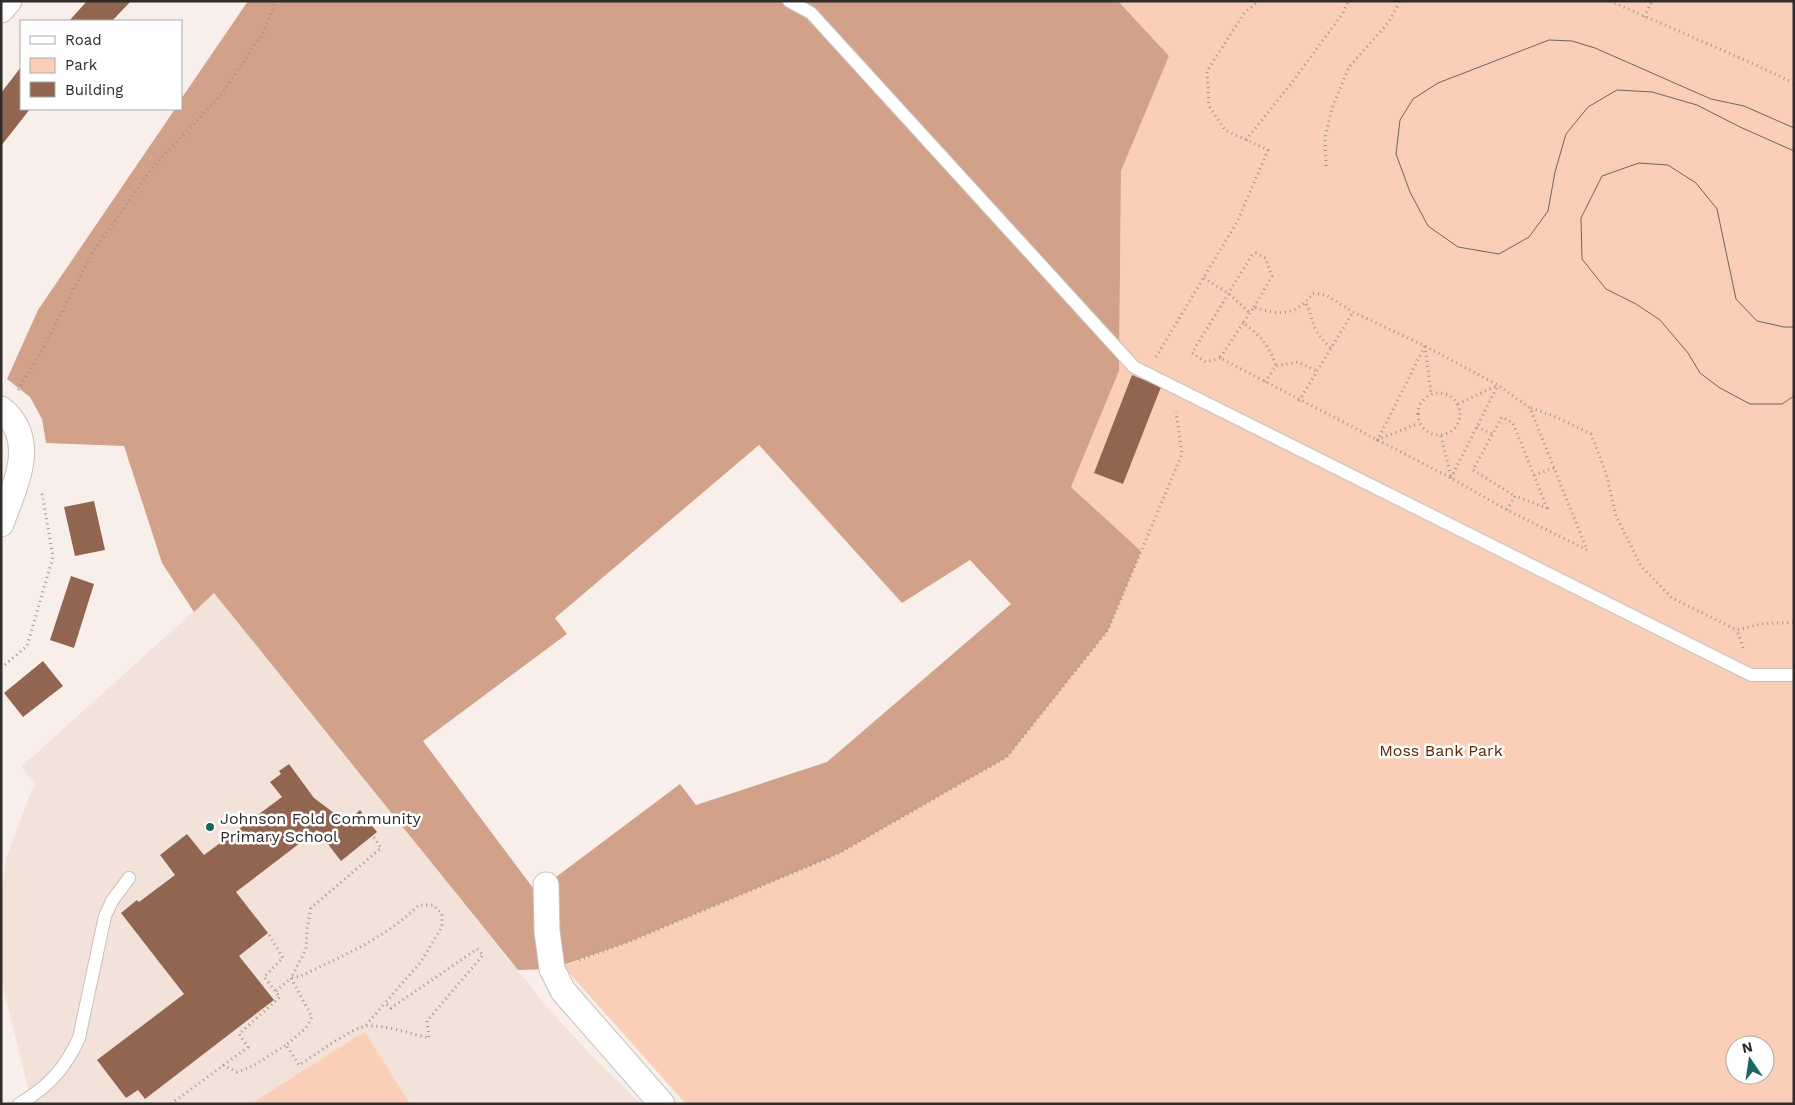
<svg xmlns="http://www.w3.org/2000/svg" width="1795" height="1105" font-family="'Work Sans',sans-serif">
<style>
.built{fill:#f3e2da}
.green{fill:#fbceb8;fill-rule:evenodd}
.forest{fill:#d1a189;fill-rule:evenodd}
.building{fill:#91654f}
.lines{fill:none;stroke-linecap:round;stroke-linejoin:round}
.service-casing{stroke:#c9c0bc;stroke-width:14}
.minor-casing{stroke:#c9c0bc;stroke-width:27}
.path{stroke:#9c9591;stroke-width:3;stroke-dasharray:1 4;stroke-linecap:butt}
.service{stroke:#fff;stroke-width:12}
.minor{stroke:#fff;stroke-width:25}
.tram{stroke:#6c6764;stroke-width:1}
.poi-dot{fill:#186767;stroke:#fefefe;stroke-width:2}
.labels{text-anchor:middle;dominant-baseline:central;stroke-width:5;stroke-linejoin:round;paint-order:stroke}
.park-label{font-size:16px;fill:#5f2600;stroke:#fefefe}
.poi-label{font-size:16px;fill:#2f2c2a;stroke:#fefefe;text-anchor:start}
</style>
<rect width="100%" height="100%" fill="#f9efea"/>
<path class="built" d="M214,593L548,1008L590,1054L641,1104H32L1,979V898L6,859L30,794L36,784L21,767Z"/>
<path class="green" d="M1118,1H1794V1104H686L563,966L626,943L838,854L1141,551L1071,487L1119,371L1121,171L1169,56ZM1735,1045H1765V1075H1735Z
M365,1032L410,1104H251L364,1032Z"/>
<path class="forest" d="M248,1H1118L1169,56L1121,171L1119,371L1071,487L1141,551L1108,630L1007,757L838,854L626,943L552,969L518,970L214,593L194,612L162,563L124,446L46,443L42,419L30,397L7,379L38,310L175,109H181V99ZM759,445L902,603L970,560L1011,604L827,762L696,805L680,784L536,892L423,741L567,634L555,618Z"/>
<path class="building" d="M87,1H131L112,21H69Z
M21,67V109H30L1,146V93Z
M1132,375L1161,387L1123,484L1094,473Z
M94,501L105,550L75,556L64,507Z
M71,576L94,584L74,648L50,640Z
M43,661L63,686L23,717L4,693Z
M289,764L314,798L346,822L360,810L377,832L341,861L317,830L236,892L268,933L239,956L274,1000L145,1099L138,1090L126,1098L97,1060L184,994L121,913L137,900L139,902L175,875L160,855L187,834L204,855L282,797L270,782L281,774L279,771Z"/>
<g class="lines">
<defs>
<path id="service" d="M789,1L811,13L1134,367L1751,675H1794
M19,1104C48,1087 65,1069 79,1038L105,916L112,901L129,878"/>
<path id="minor" d="M1,10L9,1
M1,409C40,441 14,486 1,524
M546,885L547,931L552,969L563,991L662,1104"/>
</defs>
<use href="#service" class="service-casing"/>
<use href="#minor" class="minor-casing"/>
<path class="path" d="M1610,1L1747,61L1794,83
M1644,17L1652,1
M1246,140L1293,81L1343,13L1348,1
M1326,166L1325,138L1332,108L1349,67L1388,23L1400,1
M1204,278L1228,293L1250,313
M1306,304C1311,312 1311,319 1315,328C1319,336 1324,342 1331,348
M1243,323L1220,358L1451,478L1507,510L1587,550L1530,408L1498,385L1425,346L1353,312L1326,295L1313,293C1296,316 1279,316 1254,307L1243,323C1261,336 1269,345 1276,366
M1425,346L1431,393
M1156,357L1237,222L1268,150L1225,130L1209,106L1207,71L1245,12L1259,1
M1220,358L1206,362L1192,353L1252,255L1256,253L1265,258L1272,276L1254,307
M1265,382L1276,366L1298,362L1317,371
M18,390L41,352L94,250L154,166L222,94L264,31L276,1
M1418 414a21 21 0 1 1 42 0a21 21 0 1 1-42 0Z
M1299,401L1353,312
M1458,404L1498,385
M1531,408L1556,417L1591,434L1606,473L1616,516L1641,566L1672,598L1737,630
M1477,427L1493,434
M1441,436L1451,477
M1377,440L1419,423
M1377,441L1425,346
M1534,475L1554,468
M1451,478L1498,385
M1507,510L1515,496L1547,508L1513,423L1502,417L1473,470L1515,496
M1743,648L1737,630L1761,624L1794,622
M1,668L27,646L53,557L42,493
M579,960L626,943L838,854L1007,757L1108,630L1182,454L1176,412
M276,991L291,978L312,1017L306,1028L286,1045L299,1065C312,1057 354,1026 367,1026C386,1025 411,1034 429,1038L427,1021L483,955L477,949L391,1008L385,1003L420,963L442,927V914L433,905H419C386,938 342,956 301,976L291,978L306,949L307,929L311,908L381,848L373,836
M366,1025L385,1003
M223,1065L237,1072L253,1066L286,1045
M171,1104L248,1047L239,1034L280,997L264,977L283,958L268,933"/>
<use href="#service" class="service"/>
<use href="#minor" class="minor"/>
<path class="tram" d="M1794,128L1744,106L1711,99L1595,48L1572,41L1549,40L1438,83L1413,99L1400,120L1396,154L1410,192L1428,226L1458,247L1499,254L1529,237L1548,211L1555,172L1566,134L1588,107L1617,90L1652,92L1697,105L1740,127L1794,151
M1794,327H1784L1757,321L1736,299L1717,209L1696,183L1668,165L1639,163L1602,176L1581,218L1582,259L1606,289L1636,304L1660,320L1688,353L1700,373L1720,388L1750,404H1782L1794,396"/>
</g>
<circle class="poi-dot" cx="210" cy="827" r="5"/>
<g class="labels">
<g class="park-label">
<text x="1441" y="750">Moss Bank Park</text>
</g>
<g class="poi-label">
<text x="220" y="818">Johnson Fold Community<tspan x="220" dy="18">Primary School</tspan></text>
</g>
</g>
<rect width="1795" height="1105" fill="none" stroke="#2f2c2a" stroke-width="5"/>
<rect x="20" y="20" width="162" height="90" fill="#fefefe" stroke="#abaaa9"/>
<rect x="30" y="36" width="25" height="8" fill="#ffffff" stroke="#abaaa9"/>
<text x="65" y="45" font-size="15" fill="#2f2c2a">Road</text>
<rect x="30" y="58" width="25" height="15" fill="#fbceb8" stroke="#abaaa9"/>
<text x="65" y="70" font-size="15" fill="#2f2c2a">Park</text>
<rect x="30" y="82" width="25" height="15" fill="#91654f" stroke="#abaaa9"/>
<text x="65" y="95" font-size="15" fill="#2f2c2a">Building</text>
<g transform="translate(1750 1060) rotate(347)"><circle r="24" fill="#fefefe" stroke="#abaaa9"/>
<path d="M0-4L9 19L0 12L-9 19Z" fill="#186767"/>
<text y="-8" font-size="14" font-weight="bold" text-anchor="middle" fill="#2f2c2a">N</text>
</g>
</svg>
